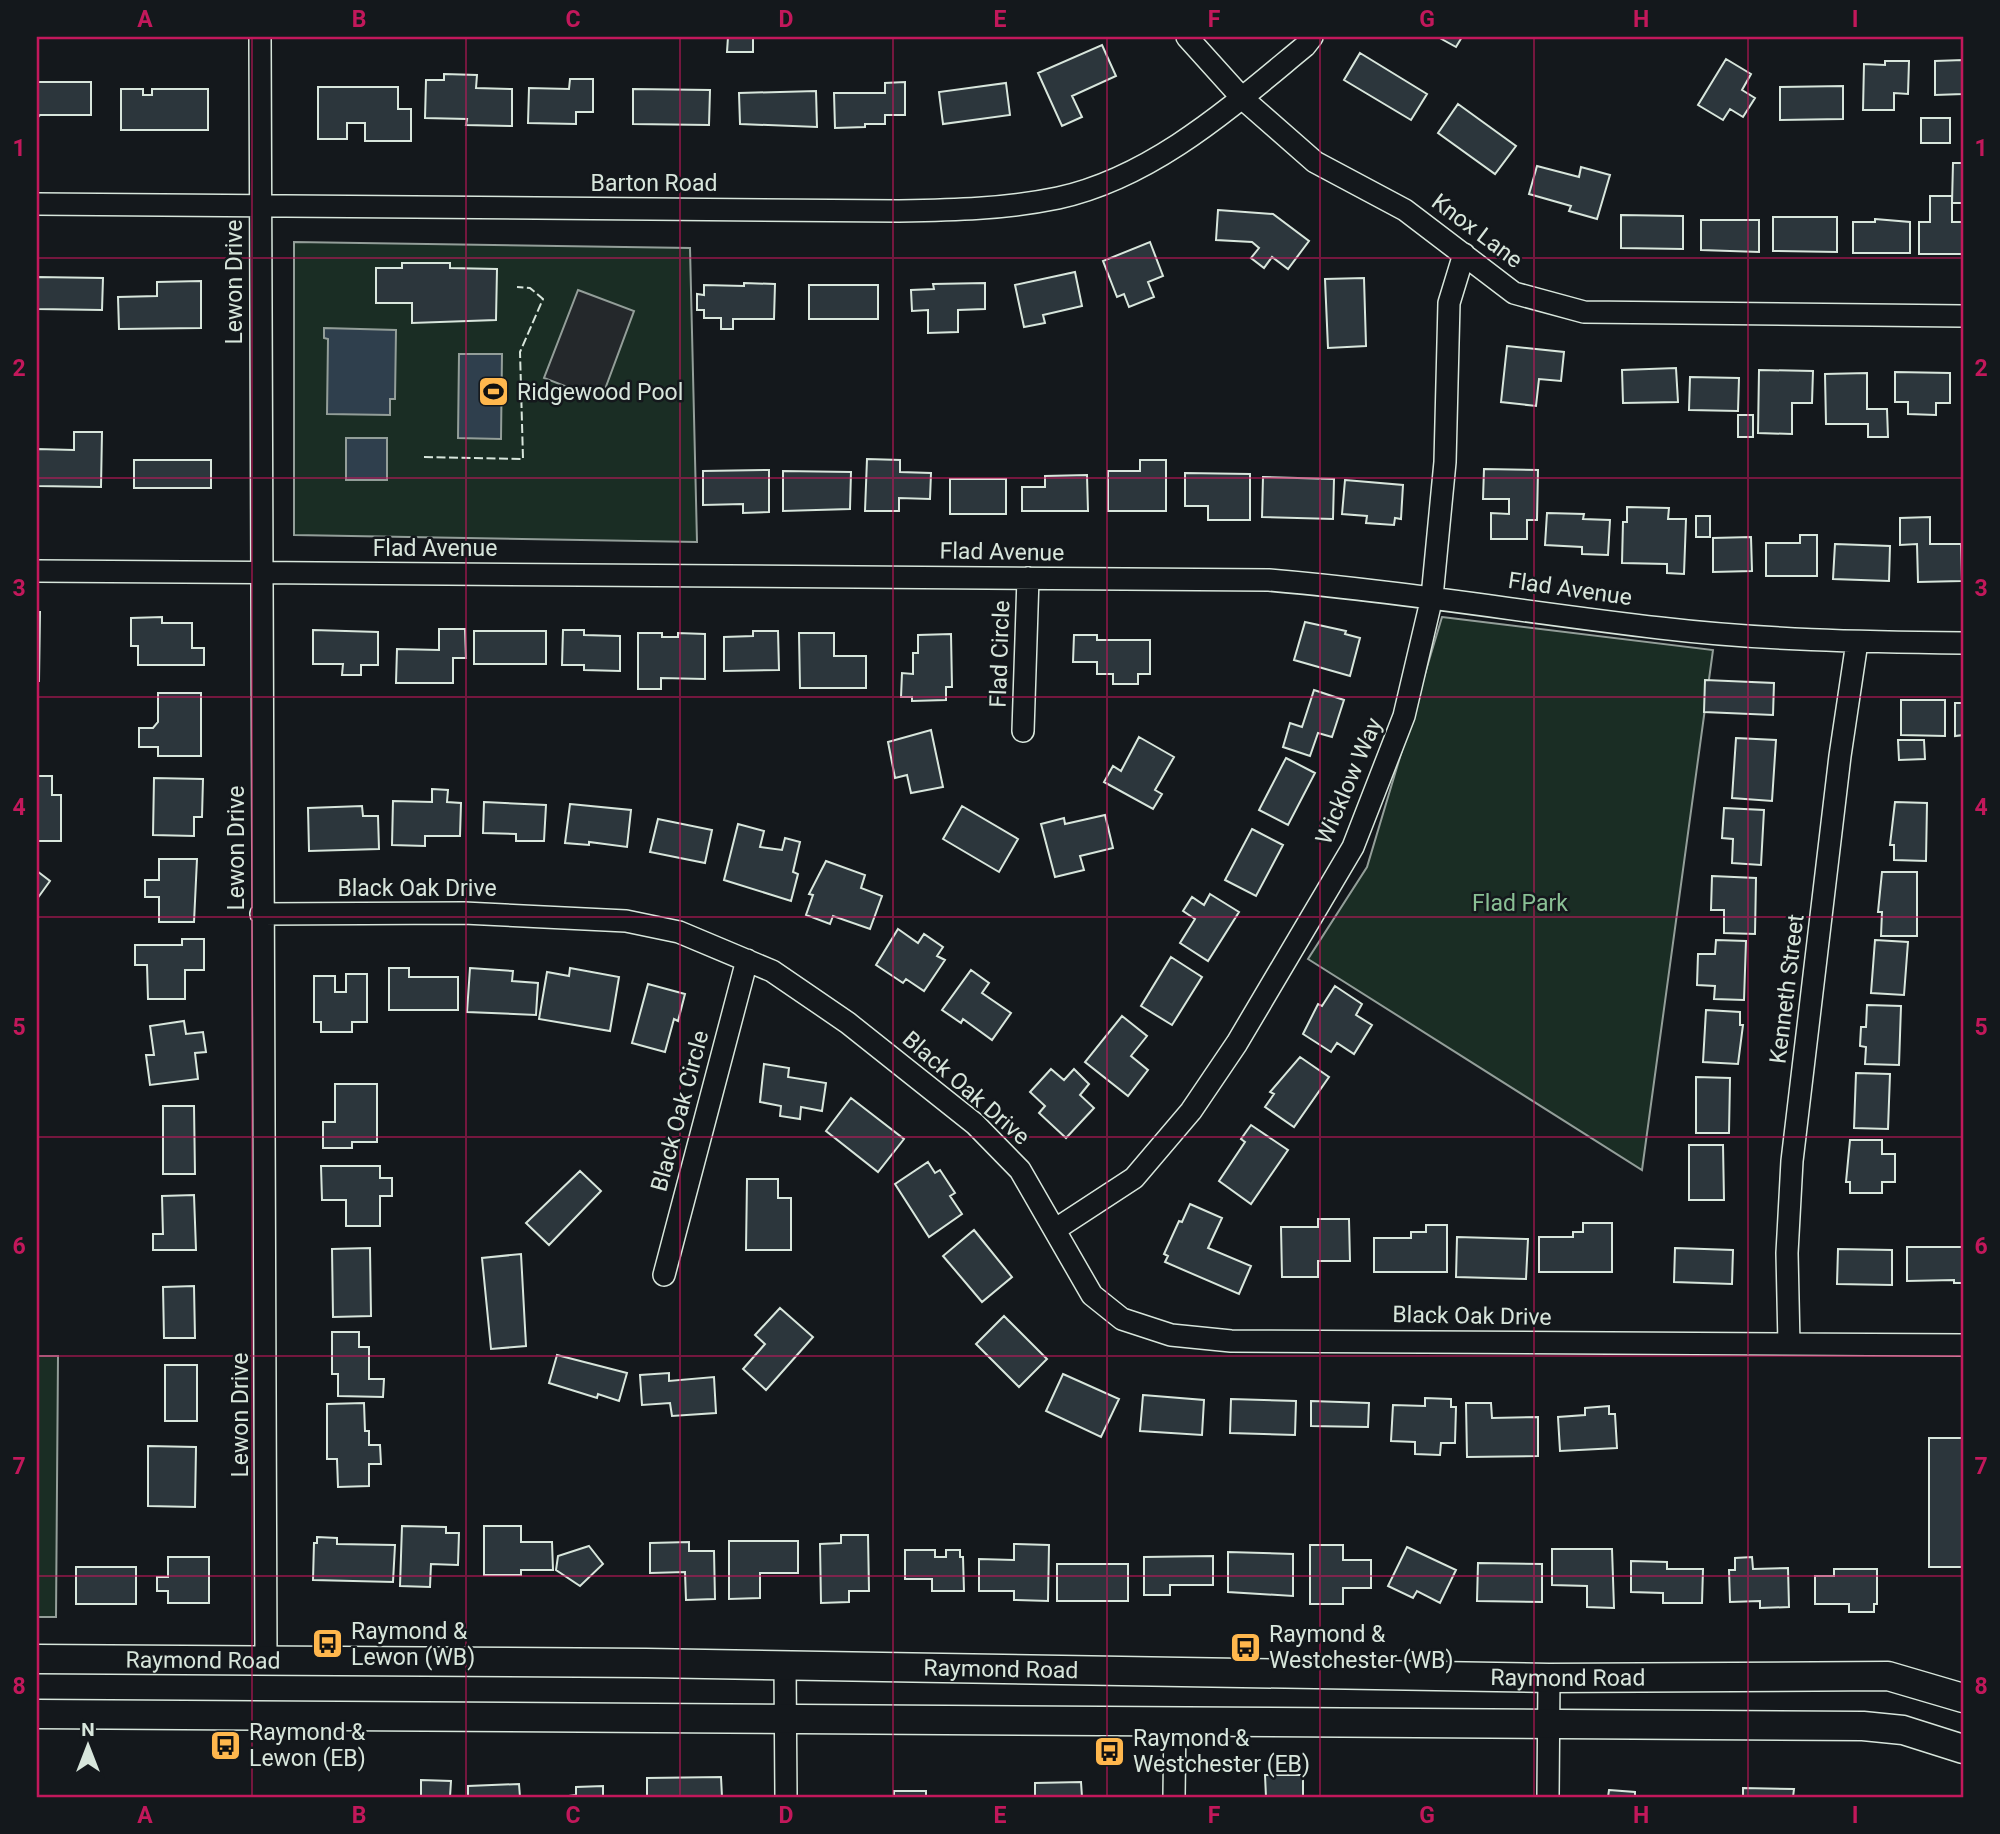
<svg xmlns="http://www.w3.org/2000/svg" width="2000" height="1834" font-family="Roboto,sans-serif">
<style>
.green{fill:#1a2d24;stroke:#939e99;stroke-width:2}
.parking{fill:#24282b;stroke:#939e99;stroke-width:2}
.water{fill:#2f3f4d;stroke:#939e99;stroke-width:2}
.building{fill:#2c363c;stroke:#d8e6dc;stroke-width:2}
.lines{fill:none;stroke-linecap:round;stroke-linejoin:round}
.minor-casing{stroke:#d8e6dc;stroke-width:24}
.secondary-casing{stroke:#d8e6dc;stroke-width:31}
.minor{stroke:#14181c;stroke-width:21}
.secondary{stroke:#14181c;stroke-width:28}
.fence{stroke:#d8e6dc;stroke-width:2;stroke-dasharray:9 3.5;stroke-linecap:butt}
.grid{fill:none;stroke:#c2185b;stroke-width:2;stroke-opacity:0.55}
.labels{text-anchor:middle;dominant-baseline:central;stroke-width:5;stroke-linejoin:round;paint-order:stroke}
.street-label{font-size:23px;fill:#d8e6dc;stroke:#14181c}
.poi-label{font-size:23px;fill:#d8e6dc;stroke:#14181c;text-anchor:start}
.park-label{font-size:23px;fill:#8ac095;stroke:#14181c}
.neatline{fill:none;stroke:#c2185b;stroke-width:2.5}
.grid-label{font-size:23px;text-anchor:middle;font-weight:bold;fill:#c2185b}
</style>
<rect width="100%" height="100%" fill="#14181c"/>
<path class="green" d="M294,242L690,248L697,542L294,535Z
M1442,617L1713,650L1642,1170L1308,959L1367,867Z
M37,1356H58L56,1617H37Z"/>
<path class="parking" d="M578,290L634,311L601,400L544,378Z"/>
<path class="water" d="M324,328L396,330L395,399H390V415L327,414L328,339L324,338Z
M459,354H502L501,439L458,438Z
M346,438H387V480H346Z"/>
<path class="building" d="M728,37H753V52H727Z
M1438,37H1462L1456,47Z
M1102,45L1116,76L1072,96L1082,117L1062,126L1038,73Z
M1360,53L1427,94L1411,120L1344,80Z
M1726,59L1751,74L1742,90L1755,98L1743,117L1730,109L1723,120L1698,105Z
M1963,60V94L1935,95V61Z
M1885,61H1909L1908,94L1894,93V110H1863L1864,64L1885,65Z
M444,74L477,75L476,88L512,89V126L466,125L467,119L425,118L426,80H444Z
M570,79H593V112H576V124L528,123L529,88L569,89Z
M37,82H91V115H40L37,118Z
M905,82V115H885V124H865V127L835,128L834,93H885V83Z
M1006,83L1010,115L943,124L939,92Z
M1843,86V119L1780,120V87Z
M318,87H398V109H411V141H365V123H347V139H318Z
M121,89H143V95H152V89H208V130H121Z
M633,89L710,90L709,125L633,124Z
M816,91L817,127L740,124L739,93Z
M1458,104L1516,146L1495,174L1438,133Z
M1921,118H1950V143H1921Z
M1953,163H1963V203H1952Z
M1537,166L1579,177L1581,167L1610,175L1597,219L1569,211L1571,206L1529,194Z
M1930,196H1952V222H1962L1963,254H1919V222H1930Z
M1218,210L1273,214L1309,241L1288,269L1272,257L1264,268L1251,258L1259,248L1252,242L1216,240Z
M1621,215L1683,216V249L1621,248Z
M1773,217H1837V252L1773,251Z
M1875,219L1910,222V253H1853V222H1875Z
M1701,220H1759V252L1701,250Z
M1150,242L1163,276L1148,282L1154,297L1129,307L1124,294L1117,297L1103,261Z
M402,263H450V268L497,269L496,320L412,323V303H376V268H402Z
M1075,272L1082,306L1043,315L1045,323L1024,327L1015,285Z
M37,277L103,278L102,310L37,309Z
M1364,278L1366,346L1328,348L1325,279Z
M201,281V328L119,329L118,297L157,296V282Z
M744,283L775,284L774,319H733V329H721V318H704V310H697V294L704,295V285L744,286Z
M985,283V309L958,310V332L928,333V310L912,311L911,290L934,289L933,284Z
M809,285H878V319H809Z
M1507,346L1564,352L1561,381L1539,379L1536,406L1501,402Z
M1676,368L1678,402L1623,403L1622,370Z
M1759,370L1813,371L1812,403H1792V434L1758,433Z
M1895,372L1950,373V403H1936V415L1908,414V402H1895Z
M1867,373V409H1887L1888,437H1868V424H1826L1825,374Z
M1690,377L1739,378L1738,411L1689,410Z
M1738,415H1753V437H1738Z
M74,432H102L101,487L37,486V449L74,450Z
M867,459L900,460V472L931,473L930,499L899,498V511H865Z
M134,460H211V488H134Z
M1140,460H1166V511H1108V471H1140Z
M1484,469L1538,470L1537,520H1527V539H1491V513L1509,514V499H1483Z
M769,470V512L743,513V504L703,505V471Z
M783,471L851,472L850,509L783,511Z
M1185,473L1250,474V520H1208V506H1185Z
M1087,475L1088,511H1022V487H1045V476Z
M1263,477L1334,479L1333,519L1262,517Z
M950,479H1006V514H950Z
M1345,480L1403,485L1401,519L1395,518L1394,525L1366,523L1367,516L1342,514Z
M1627,507L1669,508L1668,519H1686L1684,574L1667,573V564L1622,563L1623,522H1627Z
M1547,513L1584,514L1583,519L1610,520L1608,555L1582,554V547L1545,545Z
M1696,516H1710V537H1696Z
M1930,517V544H1961L1962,581L1918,582L1917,544L1900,545V518Z
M1800,535H1817V576H1766V543H1800Z
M1751,537L1752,571L1713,572V538Z
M1835,544L1890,546L1889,581L1833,579Z
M37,612H40L39,681H37Z
M162,617V623H192V648H204V665H138V646H131V618Z
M1305,622L1346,631L1345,634L1360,638L1350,676L1294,660Z
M439,629H465L466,658H453V683H396L397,649L439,650Z
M313,630L378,632V665H361V675H342L343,664H313Z
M563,630H584V635L620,636V671L584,670V665H562Z
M474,631H546V664H474Z
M753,631H778L779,670L724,671V637L753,636Z
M638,633H662V637H678V633L705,634V679L661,678V689H638Z
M799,633H834V656H866V688H800Z
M951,634L952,687H946V700L912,701V697H901L902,673L913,674V653H918V635Z
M1074,635H1097V640H1150V674H1138V684H1113V674H1097V662H1073Z
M1705,680L1774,683L1773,715L1704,712Z
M1314,690L1344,700L1332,737L1318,733L1310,756L1283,747L1290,723L1302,727Z
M158,693H201V756H158V747H139V728H153L158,722Z
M1901,700H1945V736L1901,735Z
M1955,703H1963V735L1955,736Z
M931,730L943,787L911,793L907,775L895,778L888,742Z
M1139,737L1174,757L1155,790L1162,794L1153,809L1104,782L1113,766L1121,771Z
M1736,738L1776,740L1772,801L1732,798Z
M1898,740H1924L1925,759L1899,760Z
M1286,758L1315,773L1288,825L1259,810Z
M37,776H52V795H61V841H37Z
M154,778L203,779L202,817H194V836L153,835Z
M432,789L448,790L447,802L461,803L460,836H425V846L392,845L393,801L432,802Z
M484,802L546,805L544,841H516V834L483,833Z
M1895,802L1927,803L1926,861L1894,860V845H1890Z
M570,804L631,810L627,847L589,842V845L565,843Z
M362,806L363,816H378L379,849L309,851L308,808Z
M962,806L1018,839L999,872L943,839Z
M1724,808L1764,810L1761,865L1732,863L1733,839L1722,838Z
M1105,815L1113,848L1080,856L1084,870L1055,877L1041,824L1064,818L1065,824Z
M658,819L712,830L705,863L650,852Z
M738,824L764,831L760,847L782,850L785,838L800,842L793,872L798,874L791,901L724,880Z
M1252,829L1283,845L1256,896L1225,880Z
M159,859H197L194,922H159V897H145V880H159Z
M826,861L865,875L861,888L882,896L870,929L833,916L830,924L806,915L813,895L809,894Z
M37,871L50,881L37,899Z
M1882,872H1917V936H1881L1882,912H1878Z
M1712,876L1756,878L1755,934L1724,933V910H1711Z
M1210,894L1239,912L1208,961L1180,943L1195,919L1183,911L1192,897L1204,905Z
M898,929L918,943L924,934L943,947L937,956L945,960L924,991L906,979L903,983L876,965Z
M182,939H204V970H185V999H148L147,965H135V945H182Z
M1716,940L1746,941L1744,1000L1714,999L1715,986L1697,985L1698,954H1715Z
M1875,940L1908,942L1904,995L1871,993Z
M1171,957L1202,977L1172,1025L1141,1006Z
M389,968H409V977H458V1010H389Z
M470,968L513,971L512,981L538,983L536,1015L467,1012Z
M570,968L619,977L610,1031L539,1019L547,972L569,976Z
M971,970L989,983L982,993L1011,1013L992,1040L963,1019L961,1023L942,1010Z
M346,974H367V1022H352V1032H321V1022H314V976H335V992H346Z
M648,984L685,994L678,1021L674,1019L665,1052L632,1043Z
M1335,986L1362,1004L1356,1015L1372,1025L1354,1054L1337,1043L1331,1052L1303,1034L1318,1004L1322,1006Z
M1867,1005L1901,1006L1899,1065L1865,1064L1866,1047L1860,1046L1861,1027H1866Z
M1706,1010L1740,1012V1025H1743L1738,1064L1703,1062Z
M1122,1016L1147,1036L1131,1056L1148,1070L1128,1096L1085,1062Z
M184,1021L186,1034L203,1032L206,1052L195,1053L198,1079L150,1085L146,1055H154L150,1026Z
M1300,1057L1329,1077L1294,1127L1265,1107L1274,1094L1270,1092Z
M764,1064L789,1068L788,1077L826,1083L822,1111L801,1107L800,1119L780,1116L781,1106L760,1102Z
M1051,1069L1064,1080L1074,1069L1089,1084L1080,1095L1094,1108L1066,1138L1039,1113L1045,1106L1030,1092Z
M1856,1073L1890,1074L1888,1129L1854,1128Z
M1696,1077L1730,1078L1729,1133H1696Z
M335,1084H377V1142H352V1148H323V1122H335Z
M851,1098L904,1139L878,1172L826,1131Z
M163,1106H194L195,1174H163Z
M1251,1125L1288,1150L1251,1204L1219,1181L1245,1142L1241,1139Z
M1850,1140H1882V1154H1895V1182H1882V1193H1850V1182H1846Z
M1689,1145H1723L1724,1200H1689Z
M928,1162L935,1173L940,1170L955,1193L950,1196L962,1214L929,1237L895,1184Z
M321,1166H380V1178H392V1196H380V1226H346V1200H322Z
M580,1171L601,1191L549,1245L526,1223Z
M747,1179H778V1198H791V1250H746Z
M194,1195L196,1250H153V1234H163L162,1196Z
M1190,1204L1222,1218L1208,1248L1251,1266L1239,1294L1165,1262L1168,1256L1164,1254L1179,1221L1182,1222Z
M1318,1219H1349L1350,1261H1318V1277H1282L1281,1227H1318Z
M1583,1223H1612V1272H1539V1237H1573V1232H1583Z
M1426,1225H1447V1272H1374V1238H1411V1232H1426Z
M974,1230L1012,1277L982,1302L943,1256Z
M1457,1237L1528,1239L1526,1279L1456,1277Z
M1907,1247H1963V1283H1954V1280L1907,1281Z
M370,1248L371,1316L333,1317L332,1249Z
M1675,1248L1733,1250L1732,1284L1674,1282Z
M1838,1249L1892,1250V1285L1837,1284Z
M521,1254L526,1346L491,1349L482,1258Z
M194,1286L195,1338H164L163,1287Z
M780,1308L813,1337L766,1390L743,1369L765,1344L755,1335Z
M1004,1316L1047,1359L1019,1387L976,1344Z
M332,1332H359V1347H369V1379H384L383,1397L338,1396V1374H332Z
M557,1355L627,1373L619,1401L598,1394L597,1398L549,1383Z
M165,1365H197V1421H165Z
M669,1373V1381L714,1377L716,1413L672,1416L670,1403L642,1405L640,1375Z
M1063,1374L1119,1399L1101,1437L1046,1411Z
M1143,1395L1204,1400L1202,1435L1140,1431Z
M1425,1398L1451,1399V1407H1456L1455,1443H1441L1440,1455L1415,1454V1442L1391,1441L1393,1405L1425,1406Z
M1231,1399L1296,1401L1295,1435L1230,1433Z
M1311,1401L1369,1403L1368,1427L1311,1426Z
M364,1403L365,1431H369V1445H380L381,1464H369V1486L338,1487L337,1459H327V1404Z
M1466,1403H1491L1492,1418L1538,1417V1456L1467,1457Z
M1609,1406V1414H1615L1617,1448L1560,1451L1558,1417L1585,1415V1408Z
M1929,1438H1963V1567H1929Z
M148,1446L196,1447L195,1507L148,1506Z
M402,1526L446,1527V1533H459L458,1565L431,1564L430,1587L400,1586Z
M484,1526H521V1542H552L553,1570H521V1575H484Z
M841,1535H868L869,1591H849V1602L821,1603L820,1544L841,1543Z
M317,1537L337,1538V1544L395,1545L393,1582L313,1580L314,1543H317Z
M729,1541H798V1573H760V1598L729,1599Z
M689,1542V1551H714L715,1599L686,1600L685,1572L650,1573V1543Z
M1014,1544L1049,1545L1048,1601L1014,1600V1591H979V1559L1014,1560Z
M1310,1545H1343V1560H1371V1588H1343V1604H1310Z
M589,1546L603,1564L580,1586L556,1570L558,1556Z
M1407,1547L1456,1570L1440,1603L1417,1591L1413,1598L1388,1586Z
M1552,1549H1612L1614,1608L1587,1607V1586L1552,1585Z
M905,1550H935V1557H946V1550H960V1557H963L964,1591H932V1579H905Z
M1228,1552L1293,1554V1596L1228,1592Z
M1213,1556V1585H1170V1595H1144V1557Z
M168,1557H209V1603H168V1591H157V1577H168Z
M1752,1557L1753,1569L1788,1568L1789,1607L1760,1608V1601L1730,1602L1729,1570H1735V1558Z
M1631,1561L1667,1562V1569H1703L1702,1603H1663V1593L1631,1592Z
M1478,1563L1542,1564V1602L1477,1601Z
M1057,1564H1128V1601H1057Z
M76,1567H136V1604H76Z
M1834,1569H1877V1604H1874V1612H1849V1604H1815V1576H1834Z
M1265,1775H1303V1797H1266Z
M721,1777L722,1797H647V1778Z
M421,1780L451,1781L450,1797H421Z
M1081,1782L1082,1797H1035V1783Z
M519,1784L520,1797H468V1786Z
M603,1786V1797H561L576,1795V1787Z
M1743,1788L1794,1789L1793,1797H1743Z
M1609,1790L1635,1792V1797H1608Z
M894,1791H926V1797H894Z"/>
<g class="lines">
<defs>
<path id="minor" d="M260,37L266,1660
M1187,37L1242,98L1315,162L1405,210L1514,293L1584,312L1963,316
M37,204L899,211C953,210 1005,209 1058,198C1154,177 1232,106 1305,46L1312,37
M37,571L1269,580C1400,591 1530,613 1660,628C1761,640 1862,642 1963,643
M1023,731L1028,578
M261,914L464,913L626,921L679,932L772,971L848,1023L975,1124L1020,1170L1092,1295L1122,1319L1171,1335L1231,1341L1963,1345
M1056,1229L1134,1178L1191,1111L1237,1043L1353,847L1404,716L1432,597L1445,462L1449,303L1464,254
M664,1275L747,960
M1789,1344L1787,1253L1792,1161L1840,756L1857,642
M785,1665L786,1797
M1174,1797L1175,1720
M1548,1797L1549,1678"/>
<g id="secondary">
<path id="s1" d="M37,1659L646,1663L1549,1678L1888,1676L1963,1698"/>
<path d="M37,1714L1863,1726L1903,1730L1963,1749"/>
</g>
</defs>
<use href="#minor" class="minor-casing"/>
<use href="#secondary" class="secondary-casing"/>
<use href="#minor" class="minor"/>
<use href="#secondary" class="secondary"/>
<path class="fence" d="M424,457L523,459L520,352L543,299L530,288L517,287"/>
</g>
<path class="grid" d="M252,37V1797M466,37V1797M680,37V1797M893,37V1797M1107,37V1797M1320,37V1797M1534,37V1797M1748,37V1797M37,258H1963M37,478H1963M37,697H1963M37,917H1963M37,1137H1963M37,1356H1963M37,1576H1963"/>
<defs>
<symbol id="stadium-square" viewBox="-11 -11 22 22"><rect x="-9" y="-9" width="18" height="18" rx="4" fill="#ffb74d" stroke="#14181c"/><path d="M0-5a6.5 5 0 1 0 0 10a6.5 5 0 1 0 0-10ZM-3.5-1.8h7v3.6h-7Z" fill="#111"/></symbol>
<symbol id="bus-square" viewBox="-11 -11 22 22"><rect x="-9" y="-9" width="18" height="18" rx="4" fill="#ffb74d" stroke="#14181c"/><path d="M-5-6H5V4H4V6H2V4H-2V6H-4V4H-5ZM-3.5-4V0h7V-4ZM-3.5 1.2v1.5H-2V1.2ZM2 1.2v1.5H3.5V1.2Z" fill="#111"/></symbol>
</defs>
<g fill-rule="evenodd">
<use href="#stadium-square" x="476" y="374" width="35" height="35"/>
<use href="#bus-square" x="310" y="1626" width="35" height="35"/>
<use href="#bus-square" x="1228" y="1630" width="35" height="35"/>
<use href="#bus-square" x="208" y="1728" width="35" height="35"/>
<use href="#bus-square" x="1092" y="1734" width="35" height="35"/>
</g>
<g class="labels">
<g class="street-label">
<text x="654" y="183">Barton Road</text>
<text transform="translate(1477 231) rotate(37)">Knox Lane</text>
<text transform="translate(234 282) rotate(-90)">Lewon Drive</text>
<text x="435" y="548">Flad Avenue</text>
<text transform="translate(1002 552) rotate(1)">Flad Avenue</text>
<text transform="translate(1570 589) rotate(8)">Flad Avenue</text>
<text transform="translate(1000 654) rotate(-88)">Flad Circle</text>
<text transform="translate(1349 781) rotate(-67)">Wicklow Way</text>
<text transform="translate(236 848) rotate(-90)">Lewon Drive</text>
<text x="417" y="888">Black Oak Drive</text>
<text transform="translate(1787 989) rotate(-83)">Kenneth Street</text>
<text transform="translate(966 1088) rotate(41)">Black Oak Drive</text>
<text transform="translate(680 1111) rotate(-75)">Black Oak Circle</text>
<text transform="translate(1472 1316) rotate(1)">Black Oak Drive</text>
<text transform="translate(240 1415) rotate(-90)">Lewon Drive</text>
<text stroke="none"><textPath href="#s1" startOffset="166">Raymond Road</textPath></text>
<text stroke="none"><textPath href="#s1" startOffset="964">Raymond Road</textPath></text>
<text stroke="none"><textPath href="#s1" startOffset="1531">Raymond Road</textPath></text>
</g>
<g class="poi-label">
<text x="517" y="392">Ridgewood Pool</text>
<text x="351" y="1631">Raymond &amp;<tspan x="351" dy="26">Lewon (WB)</tspan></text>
<text x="1269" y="1634">Raymond &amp;<tspan x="1269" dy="26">Westchester (WB)</tspan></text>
<text x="249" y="1732">Raymond &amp;<tspan x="249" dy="26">Lewon (EB)</tspan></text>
<text x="1133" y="1738">Raymond &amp;<tspan x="1133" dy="26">Westchester (EB)</tspan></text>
</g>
<g class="park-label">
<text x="1520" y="903">Flad Park</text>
</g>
</g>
<rect width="2000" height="1834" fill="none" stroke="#14181c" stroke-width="77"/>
<g transform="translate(88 1746)" stroke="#14181c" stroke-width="5" paint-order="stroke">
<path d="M0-5L12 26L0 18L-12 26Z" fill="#d8e6dc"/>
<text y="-10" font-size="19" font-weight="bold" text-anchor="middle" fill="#d8e6dc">N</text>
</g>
<rect x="38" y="38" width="1924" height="1758" class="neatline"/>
<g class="grid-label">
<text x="145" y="27">A</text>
<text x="359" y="27">B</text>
<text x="573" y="27">C</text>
<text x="786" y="27">D</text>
<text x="1000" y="27">E</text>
<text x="1214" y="27">F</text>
<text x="1427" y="27">G</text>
<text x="1641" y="27">H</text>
<text x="1855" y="27">I</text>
<text x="19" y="156">1</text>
<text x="1981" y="156">1</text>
<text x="19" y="376">2</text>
<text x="1981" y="376">2</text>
<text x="19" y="596">3</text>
<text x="1981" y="596">3</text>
<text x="19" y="815">4</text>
<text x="1981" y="815">4</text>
<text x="19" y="1035">5</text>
<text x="1981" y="1035">5</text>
<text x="19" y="1254">6</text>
<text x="1981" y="1254">6</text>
<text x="19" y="1474">7</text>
<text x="1981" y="1474">7</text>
<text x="19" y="1694">8</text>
<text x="1981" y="1694">8</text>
<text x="145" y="1823">A</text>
<text x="359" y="1823">B</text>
<text x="573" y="1823">C</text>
<text x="786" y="1823">D</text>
<text x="1000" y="1823">E</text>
<text x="1214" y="1823">F</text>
<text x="1427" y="1823">G</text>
<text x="1641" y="1823">H</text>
<text x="1855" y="1823">I</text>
</g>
</svg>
